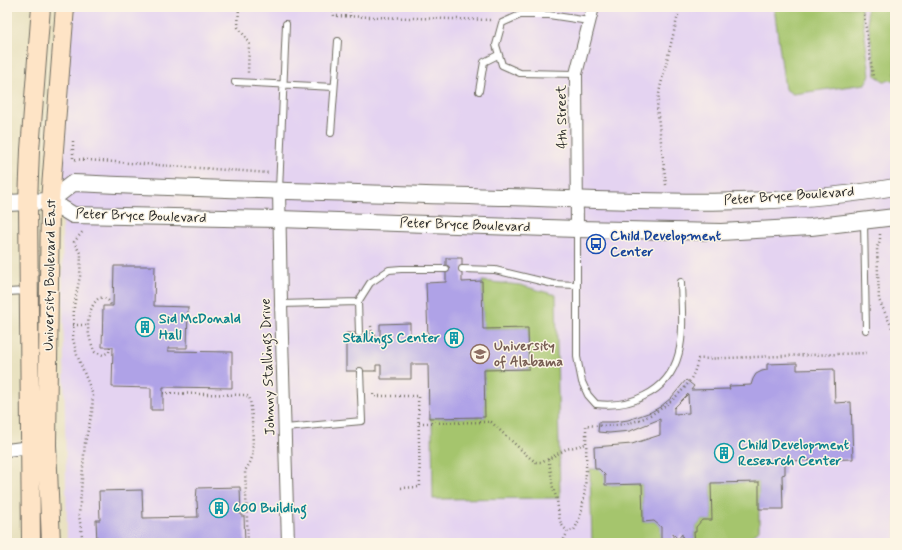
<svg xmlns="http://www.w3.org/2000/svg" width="902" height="550" font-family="Mynerve,sans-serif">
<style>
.built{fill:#e4d3f1}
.green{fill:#a5c56d;stroke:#68784c}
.building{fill:#afa2e7;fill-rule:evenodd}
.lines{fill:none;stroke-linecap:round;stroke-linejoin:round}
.service-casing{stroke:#6e6b60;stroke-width:8}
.minor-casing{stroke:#6e6b60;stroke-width:14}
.tertiary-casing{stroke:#6e6b60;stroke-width:18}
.secondary-casing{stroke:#6e6b60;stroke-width:20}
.path{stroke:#6e6b60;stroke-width:2.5;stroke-dasharray:1 3;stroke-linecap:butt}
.service{stroke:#fff;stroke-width:6}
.minor{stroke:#fff;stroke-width:12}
.tertiary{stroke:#fff;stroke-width:16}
.secondary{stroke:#fee4c6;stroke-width:18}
.labels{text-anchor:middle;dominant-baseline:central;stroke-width:3;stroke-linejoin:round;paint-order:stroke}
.street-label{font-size:14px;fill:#2b2b2b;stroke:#fcf5e5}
.transit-label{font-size:14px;font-weight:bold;fill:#164399;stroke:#fcf5e5;text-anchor:start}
.culture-label{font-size:14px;font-weight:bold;fill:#0d838f;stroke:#fcf5e5;text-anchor:start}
.education-label{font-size:14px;font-weight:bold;fill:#785e54;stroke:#fcf5e5;text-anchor:start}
</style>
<rect width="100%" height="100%" fill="#fcf5e5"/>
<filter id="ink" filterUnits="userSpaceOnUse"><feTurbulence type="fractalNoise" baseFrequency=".025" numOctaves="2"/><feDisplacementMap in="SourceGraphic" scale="8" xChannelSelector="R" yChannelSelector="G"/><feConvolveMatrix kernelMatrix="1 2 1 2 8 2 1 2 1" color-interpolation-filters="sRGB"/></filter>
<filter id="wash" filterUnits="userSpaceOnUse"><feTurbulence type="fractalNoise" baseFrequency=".012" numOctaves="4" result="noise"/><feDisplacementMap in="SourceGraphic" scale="16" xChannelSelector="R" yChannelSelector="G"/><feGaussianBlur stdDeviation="0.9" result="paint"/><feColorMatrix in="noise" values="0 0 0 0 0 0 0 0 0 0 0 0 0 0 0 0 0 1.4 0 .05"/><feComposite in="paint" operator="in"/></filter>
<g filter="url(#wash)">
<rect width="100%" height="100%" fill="#e9e2c1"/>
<path class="built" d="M71,7H895V543H67L61,165Z"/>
<path class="green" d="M774,7H861L870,75L865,84L793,94L785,89Z
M866,7H895V80L884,81L876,76Z
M482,281L520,285L556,295L560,498L433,499L432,423L429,418L485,417L484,370L529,369L528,328L483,329Z
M590,469H599L605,475L606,485L642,484L643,522L654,521L661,527V543H592Z
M759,482V530L749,540L744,543H695L694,532H696V527L702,520H712L711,483Z"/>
<g id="blocks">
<path class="building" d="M446,258H462V282L482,281L483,329L528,328L529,369L484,370L485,417L429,418L428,364H411V379H381V365H376V371H346V333H375L376,338H380V324L410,323V338L428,337L426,283L446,282Z
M114,266H155L154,306L188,307L187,348H168V351L232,352V388L163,387V410H151V388L112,387L113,347H102L103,306H113Z
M797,363V370L834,369L835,403L851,402L853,459L785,461V474L782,475L783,509H759V482L711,483L712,520H702L696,527V532H694L695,543H683L682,534L678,539L673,534V543H661V527L654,521L643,522L642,484L605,485V475L599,469H595L594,447L632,444L660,435V419L630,431L609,433L598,432L599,422H614L628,420L651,412L660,407L671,398L686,380L694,386L691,390L730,389L729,386L751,385L753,379L756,374L762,371L767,370V364ZM688,394L689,413L674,414V408Z
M240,487L241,516H244L245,543H97L96,520H100L99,491L142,490L143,518L198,517L197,501H196L197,488Z"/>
</g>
</g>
<g filter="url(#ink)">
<use href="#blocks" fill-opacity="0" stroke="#6e6b60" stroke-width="1"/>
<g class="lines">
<defs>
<path id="service" d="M576,74L520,73L502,65L496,45L502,23L520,15H549L589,21
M235,82L334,87
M479,91L484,62L498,55
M331,133L338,41
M279,190L286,24
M864,221L866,330
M577,229V357L582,382L588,395L596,404C613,406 629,404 644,396C690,374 682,325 681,282
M462,269L495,270L553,284L576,285
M7,292L27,291
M358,302L359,333
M281,304L358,302L370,283L389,270L401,269H446
M285,428L362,421L360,371"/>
<path id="minor" d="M279,190L281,304L288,543
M577,229L576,74L593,7
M7,450L30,447"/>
<path id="tertiary" d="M50,201L73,183C218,190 363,193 507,197C636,201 768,209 895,187
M50,201L73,215L279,219L577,229L721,232L811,227L895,217
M7,203L50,201"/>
<path id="secondary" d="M31,543L28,202L30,150L41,7
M51,543L47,445L50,201L65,7"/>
</defs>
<use href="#service" class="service-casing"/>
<use href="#minor" class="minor-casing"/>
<use href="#tertiary" class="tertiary-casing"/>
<use href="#secondary" class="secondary-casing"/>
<path class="path" d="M239,7L238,27L247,39L249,44L248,73
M333,7L334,16L493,20
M863,7L873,77
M350,16V7
M73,141V159L270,173
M666,185L657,107L660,88L680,7
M880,234V241L877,247L879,300L895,334
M73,325H88
M371,326L372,333
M110,347L109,352L103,355L95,352C91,344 88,334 88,325C88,318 91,306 96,301C101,294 110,299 111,306
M163,393L245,395L249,397C252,404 254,449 252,457C251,462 248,466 245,471L248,543
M373,394V396H418L420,487L399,488
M419,423L491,422L530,458L536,462H543L566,449L586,444
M548,459C551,469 551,478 553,488C554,492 556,495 557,500C559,511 557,524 568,531
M83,543L79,515L85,443L92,412L93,395L77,355L73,339L74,306L80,276L81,255L74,242L84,230
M562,543L568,531L574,530C589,506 586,453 586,425C621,428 645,423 672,400C686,388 694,378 698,359L867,353"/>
<use href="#service" class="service"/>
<use href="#minor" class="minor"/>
<use href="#tertiary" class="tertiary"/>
<use href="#secondary" class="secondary"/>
</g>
</g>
<defs>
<symbol id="bus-ring" viewBox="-11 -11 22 22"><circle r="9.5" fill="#fcf5e5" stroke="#1a4fb4" stroke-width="1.5"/><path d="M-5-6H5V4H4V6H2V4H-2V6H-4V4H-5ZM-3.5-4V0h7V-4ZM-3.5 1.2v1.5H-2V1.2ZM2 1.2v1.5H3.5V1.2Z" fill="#1a4fb4"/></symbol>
<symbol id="building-ring" viewBox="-11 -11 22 22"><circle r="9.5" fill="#fcf5e5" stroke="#0f9aa8" stroke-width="1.5"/><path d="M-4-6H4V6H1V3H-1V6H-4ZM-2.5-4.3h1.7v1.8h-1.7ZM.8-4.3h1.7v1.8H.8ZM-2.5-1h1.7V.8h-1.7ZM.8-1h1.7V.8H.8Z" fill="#0f9aa8"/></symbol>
<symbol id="university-ring" viewBox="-11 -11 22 22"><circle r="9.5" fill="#fcf5e5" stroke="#8d6e63" stroke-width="1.5"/><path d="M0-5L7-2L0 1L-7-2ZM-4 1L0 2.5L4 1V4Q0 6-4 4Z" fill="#8d6e63"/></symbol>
</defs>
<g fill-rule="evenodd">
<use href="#bus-ring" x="585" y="233" width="22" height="22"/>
<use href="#building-ring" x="134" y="316" width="22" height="22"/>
<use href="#building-ring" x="443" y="327" width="22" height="22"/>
<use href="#university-ring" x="469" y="343" width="22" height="22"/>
<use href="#building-ring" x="713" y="442" width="22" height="22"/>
<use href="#building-ring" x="208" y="497" width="22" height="22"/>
</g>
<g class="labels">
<g class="street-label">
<text transform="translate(562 117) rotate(-91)">4th Street</text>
<text transform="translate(789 196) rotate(-4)">Peter Bryce Boulevard</text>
<text transform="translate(141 216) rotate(2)">Peter Bryce Boulevard</text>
<text transform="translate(465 225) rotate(2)">Peter Bryce Boulevard</text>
<text transform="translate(50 275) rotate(-89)">University Boulevard East</text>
<text transform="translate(268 367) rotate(-92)">Johnny Stallings Drive</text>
</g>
<g class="transit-label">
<text x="610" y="236">Child Development<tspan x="610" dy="16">Center</tspan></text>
</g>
<g class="culture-label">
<text x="159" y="319">Sid McDonald<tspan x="159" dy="16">Hall</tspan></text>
<text x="440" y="338" text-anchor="end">Stallings Center</text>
<text x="738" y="445">Child Development<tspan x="738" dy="16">Research Center</tspan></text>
<text x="233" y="508">600 Building</text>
</g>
<g class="education-label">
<text x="494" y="346">University<tspan x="494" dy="16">of Alabama</tspan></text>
</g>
</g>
<rect width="902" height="550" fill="none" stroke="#fcf5e5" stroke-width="24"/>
</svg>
